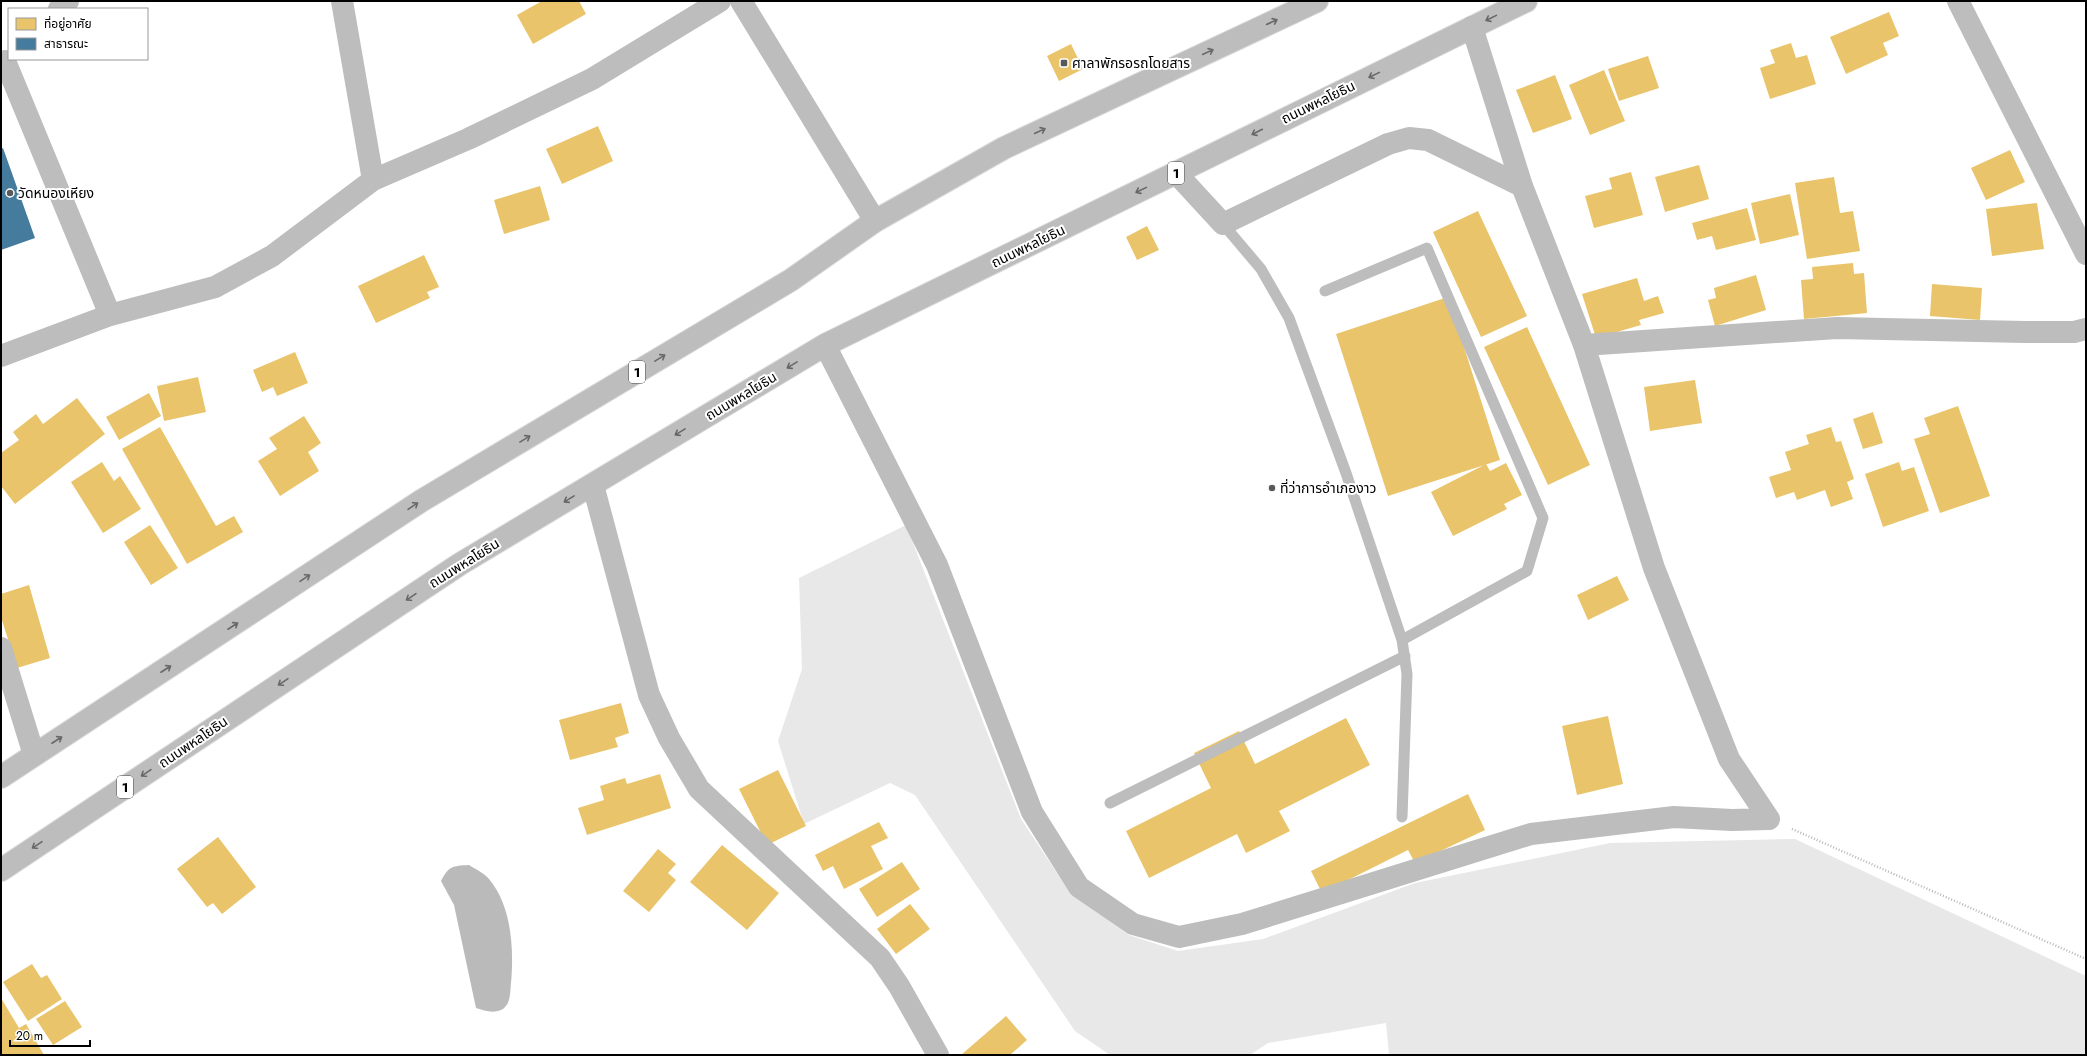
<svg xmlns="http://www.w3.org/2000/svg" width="2087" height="1056" font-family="Jost,'Noto Sans Thai',sans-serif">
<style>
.green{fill:#e8e8e8}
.water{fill:#bababa}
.homes{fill:#e9c46a}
.public{fill:#457b9d}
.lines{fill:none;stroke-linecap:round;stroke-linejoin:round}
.highway-casing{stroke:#dbdbdb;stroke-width:24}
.path{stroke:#b8b8b8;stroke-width:2.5;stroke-dasharray:1 2;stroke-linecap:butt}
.lane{stroke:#bdbdbd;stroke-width:11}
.street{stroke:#bdbdbd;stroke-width:22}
.highway{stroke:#bdbdbd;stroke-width:22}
.oneway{stroke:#686868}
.poi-dot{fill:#595959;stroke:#fff;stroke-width:1.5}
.labels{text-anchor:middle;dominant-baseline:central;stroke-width:4;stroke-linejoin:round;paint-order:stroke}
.shield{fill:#fff;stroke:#4c4c4c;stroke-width:1}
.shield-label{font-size:13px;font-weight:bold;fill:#000}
.poi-label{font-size:14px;fill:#000;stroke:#fff;text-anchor:start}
.street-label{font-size:14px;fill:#000;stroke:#fff}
</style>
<rect width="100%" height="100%" fill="#fff"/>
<path class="green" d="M906,525L1021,819L1071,894L1129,935L1178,951L1263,939L1415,883L1610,843L1795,839L2086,976V1055H1389L1386,1023L1268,1043L1250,1055H1110L1075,1031L915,795L890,783L804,824L778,741L802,669L799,578Z"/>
<path class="water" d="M469,865C475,869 484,873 489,879C512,906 514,950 511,983C510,992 511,1003 503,1009C494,1014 485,1011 476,1008L454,905L441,881C449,866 452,866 469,865Z"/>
<path class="homes" d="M542,1H579L586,14L533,44L517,15Z
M1889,12L1899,36L1883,43L1888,55L1846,74L1830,37Z
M1791,43L1796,58L1807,55L1816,84L1770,99L1760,68L1775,63L1770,50Z
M1071,44L1083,69L1059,81L1047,56Z
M1648,56L1659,88L1619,101L1608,69Z
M1604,70L1625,121L1590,135L1569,85Z
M1555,75L1572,119L1533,133L1516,90Z
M598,126L613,161L562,184L546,149Z
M2010,150L2025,182L1986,200L1971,168Z
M1699,165L1709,199L1665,212L1655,177Z
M1631,172L1643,215L1594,228L1585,196L1612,189L1609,178Z
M1834,177L1840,213L1853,211L1860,251L1807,259L1795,183Z
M540,186L550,220L504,234L494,200Z
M1790,194L1799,235L1760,244L1751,203Z
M2037,203L2044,249L1992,256L1986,209Z
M1747,208L1756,240L1716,250L1712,236L1697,240L1692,223Z
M1478,211L1527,316L1481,337L1433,232Z
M1147,226L1159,250L1137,260L1126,237Z
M424,255L439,287L427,292L430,298L376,323L358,286Z
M1853,263L1854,274L1864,273L1867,313L1804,319L1801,280L1813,279L1812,267Z
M1756,275L1766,310L1715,326L1708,300L1716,298L1714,288Z
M1637,278L1644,301L1658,296L1664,313L1639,320L1641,325L1596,338L1582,294Z
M1932,284L1982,288L1980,320L1930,316Z
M1448,297L1500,460L1388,496L1336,334Z
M1527,327L1590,465L1548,485L1484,347Z
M295,352L308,383L277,396L273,387L262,392L253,370Z
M198,377L206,412L164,421L157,386Z
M1695,380L1702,423L1650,431L1644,387Z
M149,393L161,416L119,440L106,417Z
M77,398L105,434L15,504L1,486V453L19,440L13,432L36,414L43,424Z
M1958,406L1990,496L1940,513L1914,439L1930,434L1924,418Z
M1873,412L1883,443L1863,449L1853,419Z
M304,416L321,443L308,452L319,471L280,496L258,461L277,449L269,438Z
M160,427L216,526L234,516L243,532L187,564L122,449Z
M1831,427L1836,442L1841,441L1854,479L1847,482L1853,499L1831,507L1825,490L1797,500L1794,492L1776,498L1769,477L1791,470L1785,452L1809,444L1806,435Z
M102,462L114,481L120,476L141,509L103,533L71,482Z
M1899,462L1902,471L1914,467L1929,511L1883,527L1865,474Z
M1506,463L1522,495L1504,504L1507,509L1453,536L1431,492L1486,464L1490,471Z
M150,525L178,568L151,585L124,542Z
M1617,576L1629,600L1588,620L1577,595Z
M29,585L50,658L17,668L1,617V594Z
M621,703L629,733L615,738L618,747L570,760L559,720Z
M1608,716L1623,784L1577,795L1562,726Z
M1346,718L1370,765L1279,811L1290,831L1246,853L1237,834L1149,878L1126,831L1211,788L1194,753L1239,731L1255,764Z
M778,770L806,826L767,845L739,789Z
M660,774L671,808L587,835L578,808L604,800L600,786L625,778L627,784Z
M1468,794L1485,830L1415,863L1408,850L1322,893L1311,871Z
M879,822L888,838L871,846L883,869L844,889L833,866L823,871L815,855Z
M218,837L256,887L222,914L213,903L207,907L177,869Z
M722,845L779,893L747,930L690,882Z
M658,849L676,864L668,873L676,880L649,912L623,891Z
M902,862L920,889L877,917L859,889Z
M910,904L930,929L896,954L877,929Z
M32,964L41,978L47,975L62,999L28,1021L3,982Z
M1,998L19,1028L26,1024L44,1055H1Z
M65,1001L82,1027L53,1045L36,1019Z
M1006,1016L1027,1040L1011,1054L1012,1055H961Z"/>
<path class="public" d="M3,148L35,238L1,250V149Z"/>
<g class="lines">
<defs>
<path id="highway" d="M1,777L421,501L791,280L875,221L1004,148L1317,1
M1,870L460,564L825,345L1526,1"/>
</defs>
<use href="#highway" class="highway-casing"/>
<path class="path" d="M1792,829L2086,959"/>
<path class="lane" d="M1223,224L1261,269L1289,318L1346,473L1402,640L1407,674L1402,817
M1325,291L1427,248L1543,518L1527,571L1402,640
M1110,803L1405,656"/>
<path class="street" d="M342,1L373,180
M741,1L875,221
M1958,1L2086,254
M59,9L68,1
M1472,27L1522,186L1584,345L1654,568L1729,759L1769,819
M5,61L110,315
M1176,173L1223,224L1388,144L1409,138L1428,140L1522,186
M825,345L937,565L1032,812L1079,887L1133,924L1179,937L1242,924L1531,834L1674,817L1732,820L1769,819
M1584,345L1837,328L2025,332H2074L2086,329
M1,356L110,315L215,287L272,256L373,180L468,139L592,79L720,1
M593,485L649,695L669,738L699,789L880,958L899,986L938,1055
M1,648L34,755"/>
<use href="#highway" class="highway"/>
</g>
<defs><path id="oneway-shaft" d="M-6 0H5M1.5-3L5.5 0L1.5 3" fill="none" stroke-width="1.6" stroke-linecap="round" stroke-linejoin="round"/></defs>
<g class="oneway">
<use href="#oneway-shaft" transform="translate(1491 18) rotate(154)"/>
<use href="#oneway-shaft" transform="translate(1272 22) rotate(-25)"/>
<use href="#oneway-shaft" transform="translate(1208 52) rotate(-25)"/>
<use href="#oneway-shaft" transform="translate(1374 75) rotate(154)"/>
<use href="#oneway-shaft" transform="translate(1040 131) rotate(-25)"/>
<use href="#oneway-shaft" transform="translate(1257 132) rotate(153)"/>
<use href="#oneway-shaft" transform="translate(1141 190) rotate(154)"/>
<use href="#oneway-shaft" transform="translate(660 358) rotate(-31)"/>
<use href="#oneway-shaft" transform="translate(792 365) rotate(149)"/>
<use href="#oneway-shaft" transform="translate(680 432) rotate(149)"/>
<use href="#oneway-shaft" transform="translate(525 439) rotate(-31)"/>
<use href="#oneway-shaft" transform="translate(569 499) rotate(149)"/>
<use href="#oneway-shaft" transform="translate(413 506) rotate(-34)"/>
<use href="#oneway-shaft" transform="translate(305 578) rotate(-34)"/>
<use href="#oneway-shaft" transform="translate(411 597) rotate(146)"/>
<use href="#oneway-shaft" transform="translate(233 626) rotate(-33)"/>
<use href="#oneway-shaft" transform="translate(166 669) rotate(-33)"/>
<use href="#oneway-shaft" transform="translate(283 682) rotate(146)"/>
<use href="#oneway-shaft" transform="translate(57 740) rotate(-33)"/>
<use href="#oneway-shaft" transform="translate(146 773) rotate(146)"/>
<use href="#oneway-shaft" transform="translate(37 845) rotate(146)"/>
</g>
<g class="poi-dot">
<rect x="1060" y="59" width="8" height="8" rx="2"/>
<circle cx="10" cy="193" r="4"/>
<circle cx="1272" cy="488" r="4"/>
</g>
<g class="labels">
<g class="shield">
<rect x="1168" y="162" width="16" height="22" rx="3"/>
<rect x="629" y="361" width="16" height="22" rx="3"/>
<rect x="117" y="776" width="16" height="22" rx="3"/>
</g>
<g class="shield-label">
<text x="1176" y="173">1</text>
<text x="637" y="372">1</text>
<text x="125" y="787">1</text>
</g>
<g class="poi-label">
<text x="1072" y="63">ศาลาพักรอรถโดยสาร</text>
<text x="18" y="193">วัดหนองเหียง</text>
<text x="1280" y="488">ที่ว่าการอำเภองาว</text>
</g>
<g class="street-label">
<text transform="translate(1318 102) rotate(-26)">ถนนพหลโยธิน</text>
<text transform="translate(1028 246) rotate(-26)">ถนนพหลโยธิน</text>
<text transform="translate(741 396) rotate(-31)">ถนนพหลโยธิน</text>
<text transform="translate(464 563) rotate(-32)">ถนนพหลโยธิน</text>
<text transform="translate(193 742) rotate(-34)">ถนนพหลโยธิน</text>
</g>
</g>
<rect width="2087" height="1056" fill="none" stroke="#000000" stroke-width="4"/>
<rect x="8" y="8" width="140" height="52" fill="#ffffff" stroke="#999999"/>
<rect x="16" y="18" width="20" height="12" fill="#e9c46a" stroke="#999999"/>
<text x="44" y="28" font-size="12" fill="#000000">ที่อยู่อาศัย</text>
<rect x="16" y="38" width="20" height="12" fill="#457b9d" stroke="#999999"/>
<text x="44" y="48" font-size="12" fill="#000000">สาธารณะ</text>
<path d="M10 1040v6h80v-6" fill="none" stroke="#000000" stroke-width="2"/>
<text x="16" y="1040" font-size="12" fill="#000000" stroke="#ffffff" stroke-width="3" paint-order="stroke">20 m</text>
</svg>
